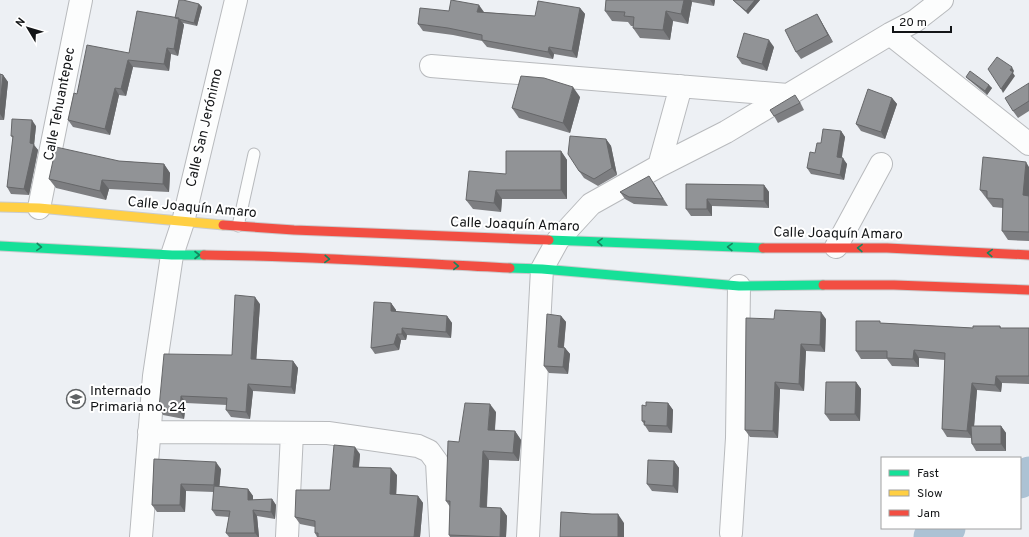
<svg xmlns="http://www.w3.org/2000/svg" width="1029" height="537" font-family="Overpass,sans-serif">
<style>
.lines{fill:none;stroke-linecap:round;stroke-linejoin:round}
.river{stroke:#acc2d4;stroke-width:35}
.lane-casing{stroke:#b8babd;stroke-width:13}
.street-casing{stroke:#b8babd;stroke-width:24}
.fast-casing{stroke:#c9cbcd;stroke-width:11}
.slow-casing{stroke:#c9cbcd;stroke-width:11}
.jam-casing{stroke:#c9cbcd;stroke-width:11}
.lane{stroke:#fcfdfd;stroke-width:11}
.street{stroke:#fcfdfd;stroke-width:22}
.fast{stroke:#16e098;stroke-width:9}
.slow{stroke:#ffcf43;stroke-width:9}
.jam{stroke:#f24e42;stroke-width:9}
.wall{fill:#7d7e81}
.shaded-wall{fill:#666769}
.building{fill:#919396;stroke:#666769}
.oneway{stroke:#15855e}
.labels{text-anchor:middle;dominant-baseline:central;stroke-width:4;stroke-linejoin:round;paint-order:stroke}
.street-label{font-size:14px;fill:#131517;stroke:#fff}
.poi-label{font-size:14px;fill:#131517;stroke:#fff;text-anchor:start}
</style>
<rect width="100%" height="100%" fill="#edf0f4"/>
<g class="lines">
<path class="river" d="M1020,481L1029,474
M931,537L948,528"/>
<defs>
<path id="lane" d="M238,226L254,154"/>
<path id="street" d="M890,34L1029,144
M431,66L788,95
M659,166L681,86
M39,208L81,0
M836,247L881,164
M149,432L328,433L418,446L429,451L437,462L441,537
M731,533L737,438L739,286
M141,537L154,376L172,255L183,222L236,0
M287,537L292,433
M528,537L542,269L558,240L591,204L659,166L726,132L890,34L915,21L942,0"/>
<path id="fast" d="M549,240L763,248
M0,246L172,255H204
M510,268L542,269L739,286L823,285"/>
<path id="slow" d="M0,207L39,208L223,225"/>
<path id="jam" d="M223,225L294,230L549,240
M763,248H887L1029,255
M204,255C306,256 408,263 510,268
M823,285H894L1029,290"/>
</defs>
<use href="#lane" class="lane-casing"/>
<use href="#street" class="street-casing"/>
<use href="#fast" class="fast-casing"/>
<use href="#slow" class="slow-casing"/>
<use href="#jam" class="jam-casing"/>
<use href="#lane" class="lane"/>
<use href="#street" class="street"/>
<use href="#fast" class="fast"/>
<use href="#slow" class="slow"/>
<use href="#jam" class="jam"/>
</g>
<path class="wall" d="M606,0H715L714,6L692,2L688,24L673,21L670,40L640,38L633,28V26H631L628,22L612,21L605,11Z
M733,0H760L748,14L736,3Z
M199,4L202,7L197,26L183,23L184,25L178,56L171,54L169,71L133,67L126,96L119,95L110,135L73,127L68,120L77,94L175,18Z
M580,8L585,14L577,58L554,54L553,59L487,47L482,41L453,35L423,31L418,24L449,11L483,12L535,16Z
M817,14L833,42L801,59L796,52Z
M774,47L767,71L742,64L737,57Z
M0,74L3,75L8,82L4,120H0Z
M966,77L989,85L992,88L987,95L969,80Z
M1029,83V111L1018,118L1013,111Z
M580,97L570,133L519,118L512,108Z
M892,98L897,104L885,139L861,131L856,124Z
M800,102L804,110L778,123L774,116Z
M36,126L34,145L38,150L29,195L11,194L7,187L13,138L11,136Z
M841,131L845,137L841,158L847,164L844,180L811,174L807,168L821,143Z
M606,139L611,146L617,175L598,186L584,178L579,171Z
M561,151L567,160V199H502L501,212L473,209L466,200L506,174Z
M119,161L164,164L170,173L169,192L109,189L106,200L56,188L49,179Z
M1029,167V241L1008,240L1002,231L1003,208L993,207L980,190Z
M654,183L668,206L634,204L625,199L620,192Z
M686,184L764,185L769,192V208L712,206V216H691L686,209Z
M391,303L396,310V312L447,316L452,323L451,338L407,335L406,340H401L399,350L375,354L371,348Z
M260,304L256,359L293,361L298,368L295,394L253,391L250,419L231,417L226,410L227,405L186,403L184,419L163,415L159,408L232,355Z
M561,316L566,322L564,347L565,348L570,354L568,374L549,373L544,366Z
M774,319H826L825,352L806,351L804,391L780,389L778,438L750,437L745,430Z
M881,323L973,328L1000,326L1001,328H1029V384L1002,383L1001,392L977,390L974,426H1001L1006,433V451H976L972,444L971,438L947,437L942,429L945,360L919,358V367L892,366L887,359H861L856,351Z
M856,382L861,389L860,421H830L825,414Z
M668,403L673,410L672,433L649,432L642,421L646,406Z
M496,412L495,430L515,431L521,440L519,461L489,460L487,507L501,508L507,516L506,537H450L449,535L450,507L446,501L459,442Z
M360,454L359,467L397,475L396,494L418,496L423,503L420,537H317L315,533V527L300,524L295,517L330,490Z
M154,459L221,469L219,486L248,489L253,496V500L272,499L276,505L275,519L257,516L259,537H229L226,533L229,517L216,516L212,510L214,492L186,491L185,512H157L152,505Z
M674,461L679,468L678,493L652,491L647,484Z"/>
<path class="shaded-wall" d="M684,0H691L692,2L688,24L681,14Z
M710,0H715L714,6Z
M755,0H760L748,14L746,11Z
M199,4L202,7L197,26L194,23Z
M479,5L484,12H477Z
M580,8L585,14L577,58L572,51Z
M666,11L673,21L670,40L663,30Z
M817,14L833,42L828,35Z
M179,18L184,25L178,56L174,49Z
M769,40L774,47L767,71L762,64Z
M549,47L554,54L553,59L548,52Z
M167,48L171,54L169,71L164,64Z
M128,60L133,67L126,96L121,89Z
M1012,67L1014,71L1013,73L1015,76L1003,93L1001,89L1010,70Z
M3,75L8,82L4,120L0,114V105Z
M989,85L992,88L987,95L985,91Z
M573,87L580,97L570,133L563,123Z
M115,88L119,95L110,135L105,129Z
M892,98L897,104L885,139L881,132Z
M32,120L36,126L34,145L38,150L29,195L24,189Z
M841,131L845,137L841,163L837,157Z
M606,139L611,146L617,175L612,168Z
M561,151L567,160V199L561,190Z
M843,158L847,164L844,180L840,175Z
M1026,162L1029,167V204L1023,195Z
M164,164L170,173L169,192L163,184Z
M102,180L109,189L106,200L100,191Z
M764,185L769,192V208L764,201Z
M496,190L502,199L501,212L494,203Z
M707,199L712,206V216L707,209Z
M255,297L260,304L256,365L251,359Z
M391,303L396,310L395,317L391,311Z
M821,312L826,319L825,352L820,345Z
M447,316L452,323L451,338L446,332Z
M561,316L566,322L563,354L558,347Z
M402,328L407,335L406,340L402,334Z
M397,334L401,340L399,350L394,344Z
M801,344L806,351L804,391L799,384Z
M565,348L570,354L568,374L563,367Z
M914,350L919,358V367L913,359Z
M293,361L298,368L295,394L291,387Z
M996,376L1002,383L1001,392L995,385Z
M775,382L780,389L778,438L773,431Z
M856,382L861,389L860,421L855,414Z
M972,383L977,390L973,439L967,431Z
M248,384L253,391L250,419L246,412Z
M181,396L186,403L184,419L180,412Z
M668,403L673,410L672,433L667,426Z
M490,404L496,412L494,439L488,430Z
M1001,426L1006,433V451L1001,444Z
M515,431L521,440L519,461L513,453Z
M355,447L360,454L358,474L353,467Z
M483,451L489,460L486,516L480,507Z
M674,461L679,468L678,493L673,486Z
M216,462L221,469L219,492L214,485Z
M391,468L397,475L396,501L390,494Z
M181,484L186,491L185,512L180,505Z
M248,489L253,496V506L248,500Z
M418,496L423,503L420,537H414Z
M272,499L276,505L275,519L271,512Z
M501,508L507,516L506,537H500Z
M253,510L257,516L259,537H258L255,533Z
M618,514L624,523V537H618Z"/>
<path class="building" d="M179,0H183L199,4L194,23L175,18Z
M451,0L479,5L477,12L535,16L538,1L580,8L572,51L549,47L548,52L482,40V35L448,28L418,24L420,8L449,11Z
M606,0H684L681,14L666,11L663,30L633,28L634,17L624,16L625,12L605,11Z
M733,0H755L746,11Z
M137,11L179,18L174,49L167,48L164,64L128,60L121,89L115,88L105,129L68,120L74,93L77,94L87,45L129,53Z
M817,14L828,35L796,52L785,30Z
M744,33L769,40L762,64L737,57Z
M997,57L1012,67L1010,70L1013,72L1001,89L988,69Z
M970,71L989,85L985,91L966,77Z
M0,74L3,75L0,105Z
M521,76L544,78L573,87L563,123L512,108Z
M1029,83V101L1013,111L1005,98Z
M868,89L892,98L881,132L856,124Z
M795,95L800,103L774,116L770,110Z
M12,119L32,120L30,143L34,144L24,189L7,187L13,136H11Z
M823,129L841,131L837,157L843,158L840,175L807,168L810,152L815,153L817,143H821Z
M570,136L606,139L612,168L594,179L579,171L568,154Z
M56,147L119,161L164,164L163,184L102,180L100,191L49,179Z
M506,151H561V190H496L494,203L466,200L469,171L506,174Z
M983,157L1026,162L1023,195L1029,196V232L1002,231L1003,199L987,198V191L980,190Z
M649,176L663,199L629,197L620,192Z
M686,184L764,185V201L707,199V209H686Z
M235,295L255,297L251,359L293,361L291,387L248,384L246,412L226,410L227,398L181,396L180,412L159,408L164,354L232,355Z
M374,302L391,303V311L447,316L446,332L402,328V334H397L394,344L371,348Z
M775,310L821,312L820,345L801,344L799,384L775,382L773,431L745,430L746,318L774,319Z
M547,314L561,316L558,347L565,348L563,367L544,366Z
M856,321H880V323L973,328V326H1000V328H1029V376H996L995,385L972,383L967,431L942,429L945,353L914,350L913,359L887,358V351H856Z
M826,382H856L855,414H825Z
M646,402L668,403L667,426L644,425L645,421H642V405L646,406Z
M465,403L490,404L488,430L515,431L513,453L483,451L480,507L501,508L500,537L449,535L450,501H446L448,441L459,442Z
M971,426H1001V444H972Z
M334,445L355,447L353,467L391,468L390,494L418,496L414,537H318V533H315V521L295,517L296,490H330Z
M154,459L216,462L214,485L181,484L180,505H152Z
M648,460L674,461L673,486L647,484Z
M214,486L248,489V500L272,499L271,512L253,510L255,533H226L230,511L212,510Z
M561,512L592,514H618V537H560Z"/>
<defs><path id="oneway-chevron" d="M-2-3.5L2.5 0L-2 3.5" fill="none" stroke-width="1.6" stroke-linecap="round" stroke-linejoin="round"/></defs>
<g class="oneway">
<use href="#oneway-chevron" transform="translate(600 242) rotate(-178)"/>
<use href="#oneway-chevron" transform="translate(39 247) rotate(3)"/>
<use href="#oneway-chevron" transform="translate(730 247) rotate(-178)"/>
<use href="#oneway-chevron" transform="translate(860 248) rotate(-179)"/>
<use href="#oneway-chevron" transform="translate(990 253) rotate(-177)"/>
<use href="#oneway-chevron" transform="translate(197 255)"/>
<use href="#oneway-chevron" transform="translate(327 259) rotate(3)"/>
<use href="#oneway-chevron" transform="translate(456 266) rotate(2)"/>
</g>
<defs>
<symbol id="school-ring" viewBox="-11 -11 22 22"><circle r="9.5" fill="#fff" stroke="#5f6264" stroke-width="1.5"/><path d="M0-5L7-2L0 1L-7-2ZM-4 1L0 2.5L4 1V4Q0 6-4 4Z" fill="#5f6264"/></symbol>
</defs>
<g fill-rule="evenodd">
<use href="#school-ring" x="65" y="388" width="22" height="22"/>
</g>
<g class="labels">
<g class="street-label">
<text transform="translate(60 104) rotate(-79)">Calle Tehuantepec</text>
<text transform="translate(205 128) rotate(-77)">Calle San Jerónimo</text>
<text transform="translate(192 208) rotate(5)">Calle Joaquín Amaro</text>
<text transform="translate(515 225) rotate(2)">Calle Joaquín Amaro</text>
<text transform="translate(838 234) rotate(1)">Calle Joaquín Amaro</text>
</g>
<g class="poi-label">
<text x="90" y="391">Internado<tspan x="90" dy="16">Primaria no. 24</tspan></text>
</g>
</g>
<rect x="881" y="457" width="140" height="72" fill="#ffffff" stroke="#a1a1a2"/>
<rect x="889" y="470" width="20" height="6" fill="#16e098" stroke="#a1a1a2"/>
<text x="917" y="477" font-size="12" fill="#131517">Fast</text>
<rect x="889" y="490" width="20" height="6" fill="#ffcf43" stroke="#a1a1a2"/>
<text x="917" y="497" font-size="12" fill="#131517">Slow</text>
<rect x="889" y="510" width="20" height="6" fill="#f24e42" stroke="#a1a1a2"/>
<text x="917" y="517" font-size="12" fill="#131517">Jam</text>
<g transform="translate(28 28) rotate(308)" stroke="#ffffff" stroke-width="3" paint-order="stroke">
<path d="M0-3L7 15L0 10L-7 15Z" fill="#131517"/>
<text y="-6" font-size="11" font-weight="bold" text-anchor="middle" fill="#131517">N</text>
</g>
<path d="M893 26v6h58v-6" fill="none" stroke="#131517" stroke-width="2"/>
<text x="899" y="26" font-size="12" fill="#131517" stroke="#ffffff" stroke-width="3" paint-order="stroke">20 m</text>
</svg>
